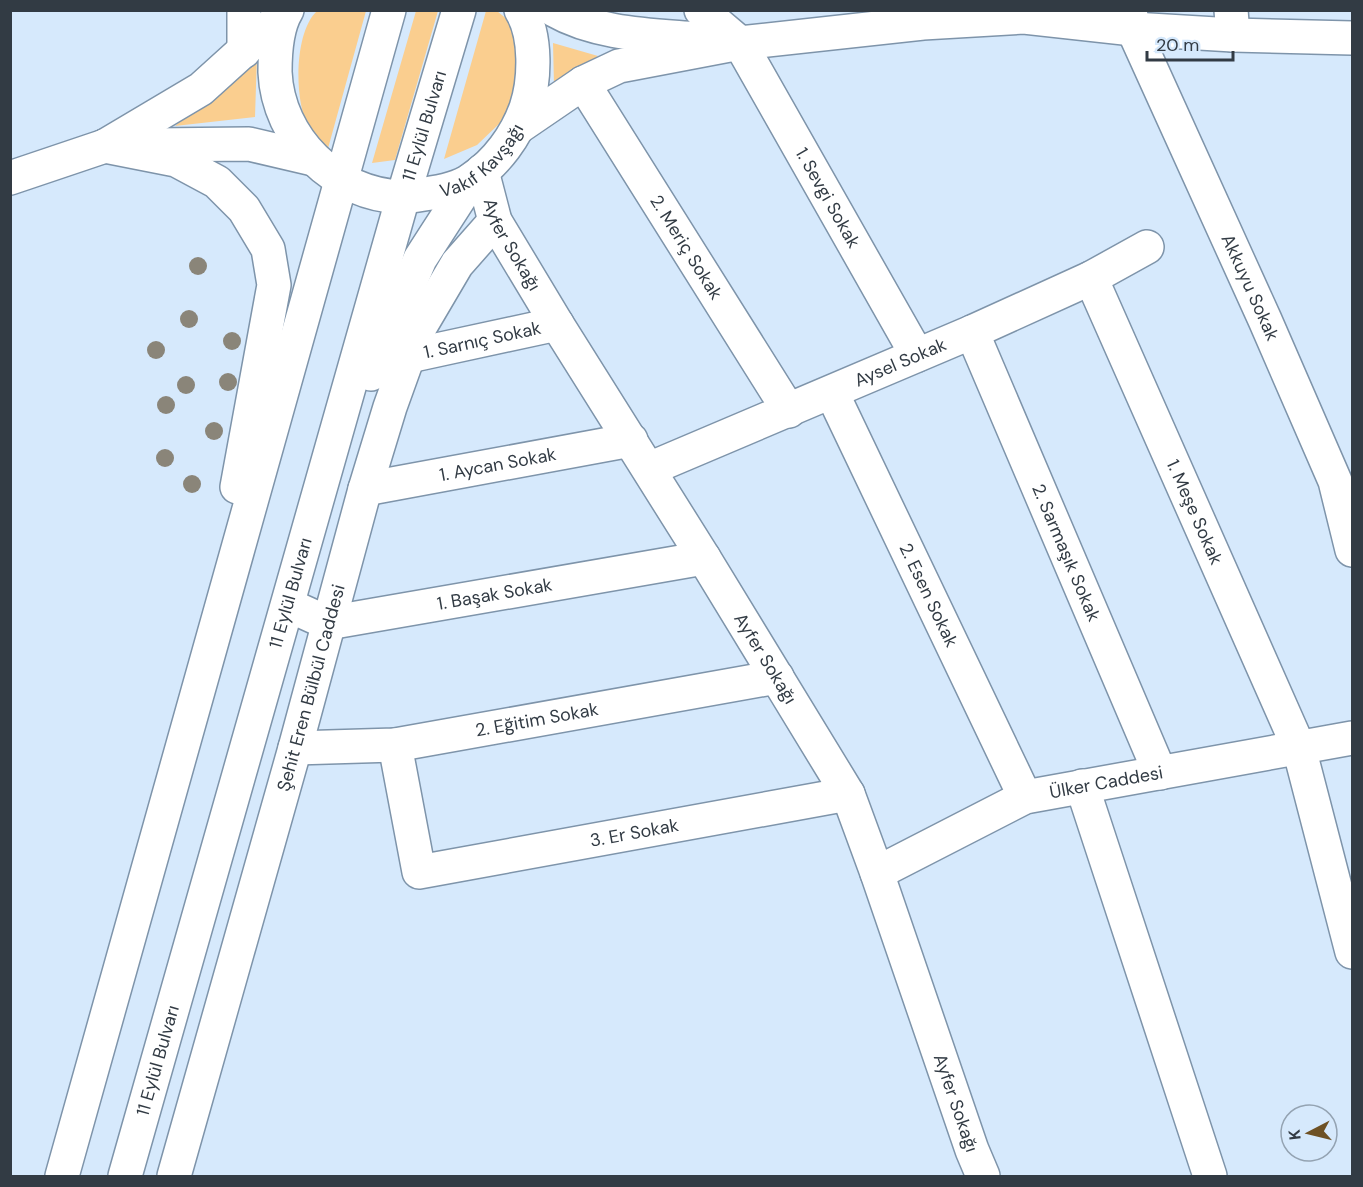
<svg xmlns="http://www.w3.org/2000/svg" width="1363" height="1187" font-family="'DM Sans',sans-serif">
<style>
.green{fill:#face8f}
.lines{fill:none;stroke-linecap:round;stroke-linejoin:round}
.street-casing{stroke:#7e94aa;stroke-width:36}
.secondary-casing{stroke:#7e94aa;stroke-width:36}
.primary-casing{stroke:#7e94aa;stroke-width:36}
.street{stroke:#fff;stroke-width:33}
.secondary{stroke:#fff;stroke-width:33}
.primary{stroke:#fff;stroke-width:33}
.tree{fill:#8a8579}
.labels{text-anchor:middle;dominant-baseline:central;stroke-width:4.5;stroke-linejoin:round;paint-order:stroke}
.street-label{font-size:18px;fill:#323b44;stroke:#d6e9fc}
</style>
<rect width="100%" height="100%" fill="#d6e9fc"/>
<path class="green" d="M317,11H366L327,152C321,144 313,135 308,126C294,100 294,32 317,11Z
M416,11H438L395,160L372,163Z
M486,11H497L515,26L523,54L517,89L501,122L477,145L444,159Z
M553,43L598,56L554,85Z
M257,55L255,117L175,126Z"/>
<g class="lines">
<defs>
<g id="street">
<path d="M244,10V51"/>
<path id="s1" d="M1130,10L1133,29L1265,320L1335,481L1352,550"/>
<path d="M1231,10L1233,35"/>
<path id="s2" d="M740,43L917,355"/>
<path id="s3" d="M583,83L789,411"/>
<path id="s4" d="M482,171L495,221L557,324L704,558L848,794L877,873L972,1150L983,1176"/>
<path id="s5" d="M1091,278L1299,748L1352,952"/>
<path id="s6" d="M972,332L1160,773"/>
<path id="s7" d="M409,356L557,324"/>
<path id="s8" d="M832,393L1025,797"/>
<path id="s9" d="M649,469L972,332L1091,278L1147,247"/>
<path id="s10" d="M365,489L631,440"/>
<path id="s11" d="M288,605L328,623L704,558"/>
<path id="s12" d="M395,745L419,872L848,794"/>
<path id="s13" d="M295,748L395,745L777,677"/>
<path d="M1082,786L1210,1176"/>
</g>
<g id="secondary">
<path d="M740,43L923,23L1024,17L1133,29L1233,35L1352,38"/>
<path d="M10,178L105,146"/>
<path id="s14" d="M877,873L1025,797L1352,738"/>
<path id="s15" d="M174,1176L295,748L365,489L390,407L417,332L457,264L495,221"/>
</g>
<g id="primary">
<path id="s16" d="M287,10C276,28 275,53 275,72C278,139 335,195 402,197C409,197 417,195 425,194C440,192 460,188 472,179C497,162 516,136 526,108C535,81 537,36 521,10"/>
<path d="M554,10C596,34 649,35 696,39"/>
<path d="M701,10L740,43"/>
<path d="M520,126L583,83L619,66L740,43"/>
<path d="M152,145L249,144L313,159"/>
<path d="M105,146L176,160L217,182L244,209L268,249L274,285L237,487"/>
<path d="M105,146L201,89L284,14"/>
<path d="M371,374L420,259L471,180"/>
<path d="M62,1176L389,10"/>
<path id="s17" d="M125,1176L403,197L459,10"/>
</g>
</defs>
<use href="#street" class="street-casing"/>
<use href="#secondary" class="secondary-casing"/>
<use href="#primary" class="primary-casing"/>
<use href="#street" class="street"/>
<use href="#secondary" class="secondary"/>
<use href="#primary" class="primary"/>
</g>
<g class="tree">
<circle cx="198" cy="266" r="9"/>
<circle cx="189" cy="319" r="9"/>
<circle cx="232" cy="341" r="9"/>
<circle cx="156" cy="350" r="9"/>
<circle cx="228" cy="382" r="9"/>
<circle cx="186" cy="385" r="9"/>
<circle cx="166" cy="405" r="9"/>
<circle cx="214" cy="431" r="9"/>
<circle cx="165" cy="458" r="9"/>
<circle cx="192" cy="484" r="9"/>
</g>
<g class="labels">
<g class="street-label">
<text stroke="none"><textPath href="#s17" startOffset="1092">11 Eylül Bulvarı</textPath></text>
<text stroke="none"><textPath href="#s16" startOffset="351">Vakıf Kavşağı</textPath></text>
<text stroke="none"><textPath href="#s2" startOffset="178">1. Sevgi Sokak</textPath></text>
<text stroke="none"><textPath href="#s4" startOffset="80">Ayfer Sokağı</textPath></text>
<text stroke="none"><textPath href="#s3" startOffset="194">2. Meriç Sokak</textPath></text>
<text stroke="none"><textPath href="#s1" startOffset="303">Akkuyu Sokak</textPath></text>
<text stroke="none"><textPath href="#s7" startOffset="75">1. Sarnıç Sokak</textPath></text>
<text stroke="none"><textPath href="#s9" startOffset="273">Aysel Sokak</textPath></text>
<text stroke="none"><textPath href="#s10" startOffset="135">1. Aycan Sokak</textPath></text>
<text stroke="none"><textPath href="#s5" startOffset="256">1. Meşe Sokak</textPath></text>
<text stroke="none"><textPath href="#s6" startOffset="240">2. Sarmaşık Sokak</textPath></text>
<text stroke="none"><textPath href="#s17" startOffset="606">11 Eylül Bulvarı</textPath></text>
<text stroke="none"><textPath href="#s11" startOffset="213">1. Başak Sokak</textPath></text>
<text stroke="none"><textPath href="#s8" startOffset="224">2. Esen Sokak</textPath></text>
<text stroke="none"><textPath href="#s4" startOffset="566">Ayfer Sokağı</textPath></text>
<text stroke="none"><textPath href="#s15" startOffset="507">Şehit Eren Bülbül Caddesi</textPath></text>
<text stroke="none"><textPath href="#s13" startOffset="244">2. Eğitim Sokak</textPath></text>
<text stroke="none"><textPath href="#s14" startOffset="249">Ülker Caddesi</textPath></text>
<text stroke="none"><textPath href="#s12" startOffset="348">3. Er Sokak</textPath></text>
<text stroke="none"><textPath href="#s17" startOffset="120">11 Eylül Bulvarı</textPath></text>
<text stroke="none"><textPath href="#s4" startOffset="1052">Ayfer Sokağı</textPath></text>
</g>
</g>
<rect width="1363" height="1187" fill="none" stroke="#323b44" stroke-width="24"/>
<g transform="translate(1309 1133) rotate(263)"><circle r="28" fill="#d6e9fc" stroke="#94a3b2" stroke-width="1.5"/>
<path d="M0-4.5L10 22L0 15L-10 22Z" fill="#6e5124"/>
<text y="-9" font-size="16" font-weight="bold" text-anchor="middle" fill="#323b44">K</text>
</g>
<path d="M1147 51v9h86v-9" fill="none" stroke="#323b44" stroke-width="3"/>
<text x="1156" y="51" font-size="18" fill="#323b44" stroke="#d6e9fc" stroke-width="4.5" paint-order="stroke">20 m</text>
</svg>
